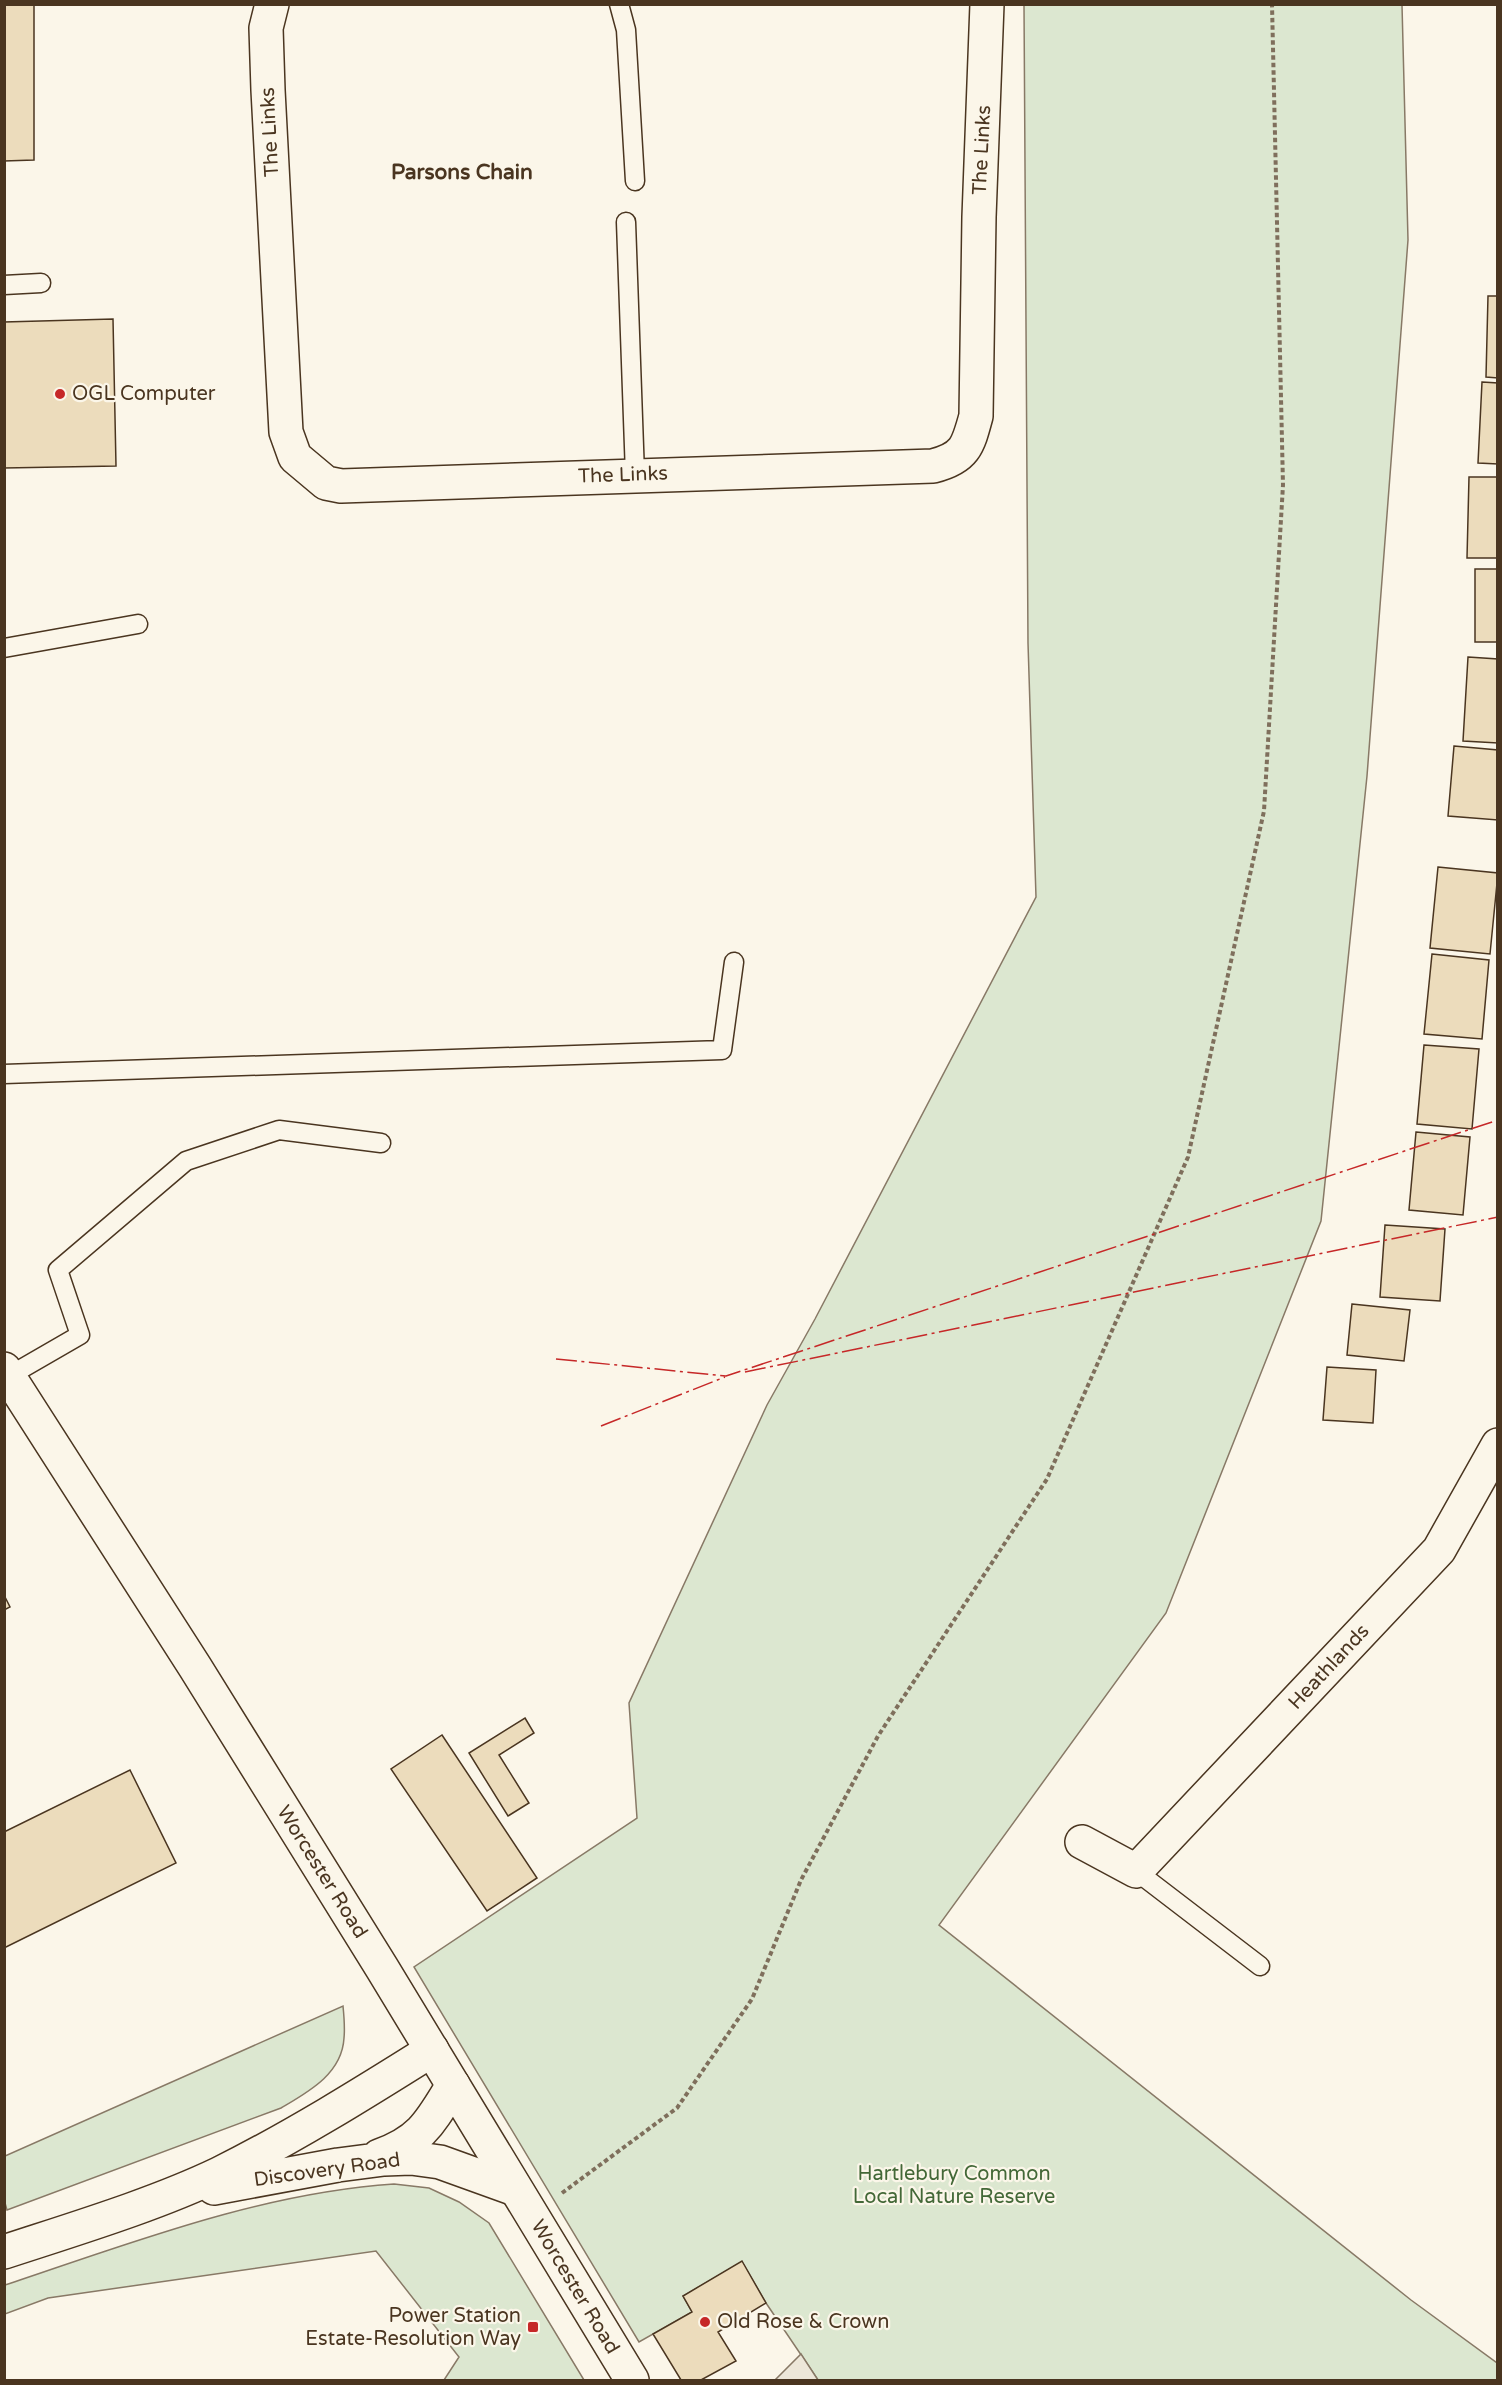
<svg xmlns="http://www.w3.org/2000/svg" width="1502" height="2385" font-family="'Varela Round',sans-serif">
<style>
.green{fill:#dce7d0;stroke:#887966;stroke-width:1.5}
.parking{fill:#ede7d9;stroke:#887966;stroke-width:1.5}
.building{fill:#ecdcbc;stroke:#4a3520;stroke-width:1.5}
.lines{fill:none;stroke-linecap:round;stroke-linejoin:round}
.lane-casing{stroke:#4a3520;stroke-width:21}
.street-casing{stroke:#4a3520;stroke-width:36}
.secondary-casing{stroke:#4a3520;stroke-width:36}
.primary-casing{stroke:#4a3520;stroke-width:36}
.path{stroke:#7f6f5c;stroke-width:4;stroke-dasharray:4.5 3;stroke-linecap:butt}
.lane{stroke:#fbf6e9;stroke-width:18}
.street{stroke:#fbf6e9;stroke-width:33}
.secondary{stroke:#fbf6e9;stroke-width:33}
.primary{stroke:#fbf6e9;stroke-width:33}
.power{stroke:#c62828;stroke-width:1.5;stroke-dasharray:21 4.5 3 4.5;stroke-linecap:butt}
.poi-dot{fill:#c62828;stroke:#fbf6e9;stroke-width:2}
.labels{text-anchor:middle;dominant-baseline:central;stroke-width:4.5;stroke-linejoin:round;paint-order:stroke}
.street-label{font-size:20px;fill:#4a3520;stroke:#fbf6e9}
.poi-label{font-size:20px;fill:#4a3520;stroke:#fbf6e9;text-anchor:start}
.park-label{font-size:20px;fill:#436837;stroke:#fbf6e9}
.neighbourhood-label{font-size:21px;font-weight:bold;fill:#4a3520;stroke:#fbf6e9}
</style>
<rect width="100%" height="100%" fill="#fbf6e9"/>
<path class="green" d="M1024,5H1402L1408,240L1367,776L1321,1221L1166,1613L939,1925L1411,2300L1497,2363V2380H818L766,2303L742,2262L683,2296L692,2312L639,2342L414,1967L637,1818L629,1703L767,1405L815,1319L1036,897L1028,643Z
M343,2006C344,2016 345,2028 344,2038C342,2074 308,2092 281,2108L7,2210L5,2203V2156Z
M394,2184L429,2188L459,2202L489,2223L584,2380H444L459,2357L376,2251L48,2298L5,2314V2285C131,2243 260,2193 394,2184Z"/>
<path class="parking" d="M801,2354L818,2380H775Z"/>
<path class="building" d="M4,4H34V160L4,161Z
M1488,296H1498V378L1486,377Z
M113,319L116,466L4,468V322Z
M1482,382L1498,383V464L1478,463Z
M1469,477H1498V558H1467Z
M1475,569H1498V642H1475Z
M1468,657L1498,659V743L1463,741Z
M1454,746L1498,750V820L1448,816Z
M1438,867L1498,873L1490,954L1430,948Z
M1432,954L1489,960L1482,1039L1424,1034Z
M1424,1045L1479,1049L1472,1129L1417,1124Z
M1416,1132L1470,1137L1463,1215L1409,1210Z
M1385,1225L1445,1229L1440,1301L1380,1297Z
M1352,1304L1410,1310L1404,1361L1347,1355Z
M1327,1367L1376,1370L1373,1423L1323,1420Z
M4,1595L10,1607L4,1610Z
M525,1718L534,1733L499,1755L529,1803L508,1816L469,1753Z
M442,1735L537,1878L487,1911L391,1769Z
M130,1770L176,1863L4,1948V1832Z
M742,2261L766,2303L718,2332L736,2361L701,2380H681L653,2334L692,2312L683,2296Z"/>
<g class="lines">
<defs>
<path id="lane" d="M619,4L626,30L635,181
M626,222L635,475
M4,285L41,283
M4,648L138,624
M4,1074L722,1050L734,962
M9,1376L80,1335L58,1270L186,1161L279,1130L381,1143
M1136,1871L1260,1966"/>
<path id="street" d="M272,4L266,28L268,90L286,432L295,457L326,483L341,486L933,466C965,458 968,446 976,416L979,217L987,4
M1082,1842L1136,1871L1439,1550L1498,1445"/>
<path id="secondary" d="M379,2156C422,2141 431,2121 453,2085
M214,2188L338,2165L384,2159L411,2158L440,2162L515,2189
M4,2252C74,2229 154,2205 219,2174C293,2137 362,2094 432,2050"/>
<path id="primary" d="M4,1369L195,1667L382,1968L632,2380"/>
</defs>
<use href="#lane" class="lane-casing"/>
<use href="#street" class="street-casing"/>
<use href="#secondary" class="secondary-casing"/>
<use href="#primary" class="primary-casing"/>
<path class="path" d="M562,2193L677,2108L752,1999L801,1880L878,1736L1047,1479L1188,1157L1264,811L1283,485L1272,4"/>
<use href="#lane" class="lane"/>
<use href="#street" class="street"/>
<use href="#secondary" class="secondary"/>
<use href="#primary" class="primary"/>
<path class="power" d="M556,1359L726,1376L1498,1120
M745,1372L1498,1217
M601,1426L725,1377"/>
</g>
<g class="poi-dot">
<circle cx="60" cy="394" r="6"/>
<circle cx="705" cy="2322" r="6"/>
<rect x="527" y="2321" width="12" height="12" rx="3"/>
</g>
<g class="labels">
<g class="street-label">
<text transform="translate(270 132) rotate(-93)">The Links</text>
<text transform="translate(982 150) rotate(-87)">The Links</text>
<text transform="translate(623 475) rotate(-2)">The Links</text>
<text transform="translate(1329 1667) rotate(-47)">Heathlands</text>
<text transform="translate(322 1872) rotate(58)">Worcester Road</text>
<text transform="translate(327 2170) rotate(-8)">Discovery Road</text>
<text transform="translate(575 2287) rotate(59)">Worcester Road</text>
</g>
<g class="poi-label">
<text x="72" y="394">OGL Computer</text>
<text x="521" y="2316" text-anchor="end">Power Station<tspan x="521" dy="23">Estate-Resolution Way</tspan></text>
<text x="717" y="2322">Old Rose &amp; Crown</text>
</g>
<g class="park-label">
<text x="954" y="2174">Hartlebury Common<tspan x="954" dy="23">Local Nature Reserve</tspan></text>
</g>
<g class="neighbourhood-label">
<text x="462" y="172">Parsons Chain</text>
</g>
</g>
<rect width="1502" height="2385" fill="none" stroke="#4a3520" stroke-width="12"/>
</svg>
